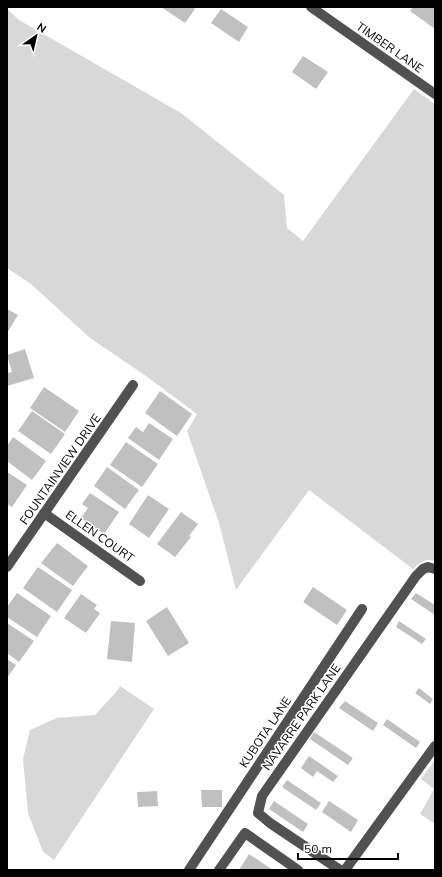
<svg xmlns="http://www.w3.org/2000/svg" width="442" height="877" font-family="Mulish,sans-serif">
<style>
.green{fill:#d8d8d8}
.building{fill:#c0c0c0}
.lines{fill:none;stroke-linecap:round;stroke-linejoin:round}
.minor{stroke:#515151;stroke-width:10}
.labels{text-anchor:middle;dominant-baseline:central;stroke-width:3;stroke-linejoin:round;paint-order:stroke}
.street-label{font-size:12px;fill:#000;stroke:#fff}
</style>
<rect width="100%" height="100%" fill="#fff"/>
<path class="green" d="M7,9L19,20L181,113L284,195L287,228L303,241L414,89L435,104V561C425,558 420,562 413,569L309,490L236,590L219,523L187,431L197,414L146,376L90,338L31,284L7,268Z
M120,686L154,709L54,860L43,852L28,813L23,759L30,730L57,718L95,715L116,692Z
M435,760V824L420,814L434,789L421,779Z"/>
<path class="building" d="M161,7H192L195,9L185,23Z
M413,7H435V29L410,11Z
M221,9L248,27L239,42L211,23Z
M303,56L328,72L316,89L292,72Z
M7,309L18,315L7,333Z
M25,349L34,378L7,386V373L12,372L7,355Z
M44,387L79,411L65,432L30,408Z
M160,391L192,414L177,436L145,413Z
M32,411L65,434L51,454L18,431Z
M149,423L173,439L159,460L128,438L136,427L143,432Z
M13,437L46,461L32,480L7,461V446Z
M126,442L158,464L142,487L110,465Z
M107,467L139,490L125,509L94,486Z
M7,472L27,485L12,507L7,504Z
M90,493L119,512L104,534L81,518L88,508L82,504Z
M148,495L169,509L149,538L129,524Z
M181,512L198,524L189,536L191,537L175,557L157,544Z
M57,543L88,566L73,586L41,563Z
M38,567L72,590L57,612L23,588Z
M313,587L347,610L337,625L303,602Z
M17,593L51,616L37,637L7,617V607Z
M416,593L435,605V615L411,599Z
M81,594L97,605L94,609L100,613L86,633L64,618Z
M167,607L189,643L168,656L146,621Z
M111,621L135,623L132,662L107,659Z
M399,621L426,639L422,644L396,627Z
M7,623L34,641L19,662L7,653Z
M7,659L16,665L7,678Z
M419,688L433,699L430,704L415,693Z
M345,701L378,723L373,731L339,708Z
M387,719L420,742L416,748L383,725Z
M314,732L353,758L348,765L310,739Z
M309,756L338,776L333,782L317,771L313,777L301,768Z
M287,780L321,803L316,810L282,787Z
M201,790H222V807H202Z
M157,791L158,806L138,807L137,792Z
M274,801L308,824L303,832L269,809Z
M329,801L358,820L351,832L322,812Z
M249,854L273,870H239Z"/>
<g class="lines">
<path class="minor" d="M311,7L435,94
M44,513L140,581
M7,567L133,385
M189,870L362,609
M219,870L245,833L298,870
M340,870L270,823L258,813L262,796L416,576L423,569L428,567L435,569
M345,870L435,746"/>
</g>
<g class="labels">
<g class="street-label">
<text transform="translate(390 47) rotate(35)">TIMBER LANE</text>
<text transform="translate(60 469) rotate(-55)">FOUNTAINVIEW DRIVE</text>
<text transform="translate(100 536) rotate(35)">ELLEN COURT</text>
<text transform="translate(301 717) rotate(-55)">NAVARRE PARK LANE</text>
<text transform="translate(265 732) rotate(-56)">KUBOTA LANE</text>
</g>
</g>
<rect width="442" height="877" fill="none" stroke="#000000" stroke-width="16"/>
<g transform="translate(36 36) rotate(34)" stroke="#ffffff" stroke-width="3" paint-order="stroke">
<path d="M0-3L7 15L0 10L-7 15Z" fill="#000000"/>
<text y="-6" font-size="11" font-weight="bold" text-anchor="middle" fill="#000000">N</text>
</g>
<path d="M298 853v6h100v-6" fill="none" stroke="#000000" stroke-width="2"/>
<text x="304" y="853" font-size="12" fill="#000000" stroke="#ffffff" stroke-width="3" paint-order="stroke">50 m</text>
</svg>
